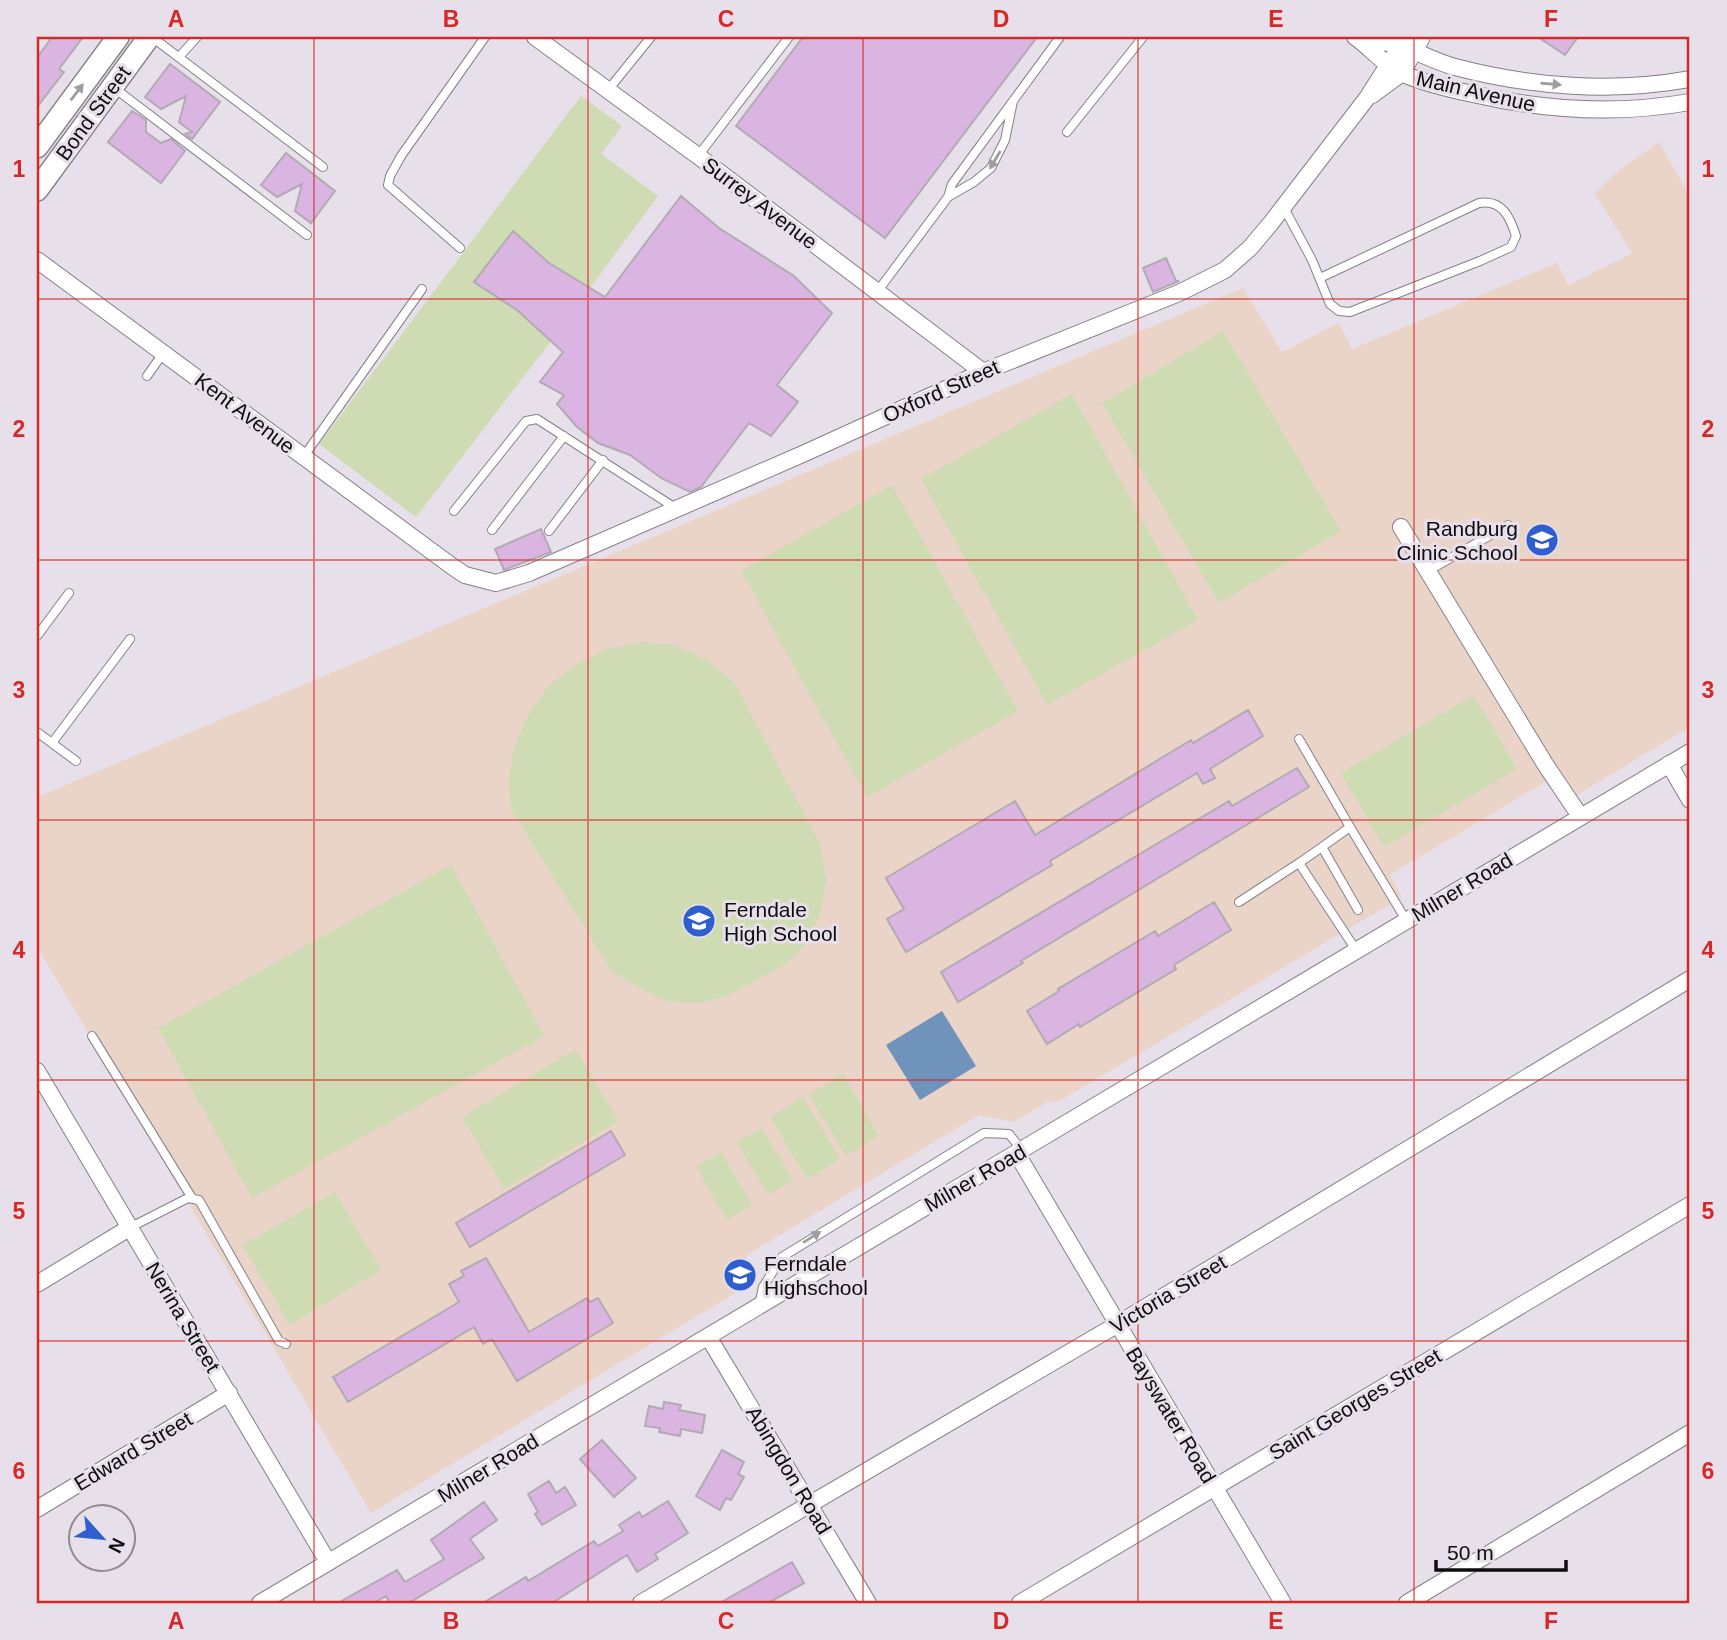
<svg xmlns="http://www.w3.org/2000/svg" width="1727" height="1640" font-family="Helvetica,sans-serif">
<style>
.education{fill:#ead4c8}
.green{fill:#cedbb3}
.water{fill:#7093bb}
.building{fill:#dab5e1;stroke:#b1aab3;stroke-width:2}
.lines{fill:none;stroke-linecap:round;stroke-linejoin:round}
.lane-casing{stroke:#867f87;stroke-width:10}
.street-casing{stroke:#867f87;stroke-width:18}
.secondary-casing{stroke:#867f87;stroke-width:24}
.lane{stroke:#fff;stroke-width:8}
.street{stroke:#fff;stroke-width:16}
.secondary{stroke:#fff;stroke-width:21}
.oneway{fill:#9f9e9f}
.grid{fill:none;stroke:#d62828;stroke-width:2;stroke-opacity:0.55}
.labels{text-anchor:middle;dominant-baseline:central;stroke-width:6;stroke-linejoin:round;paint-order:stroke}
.street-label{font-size:21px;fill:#0f0d10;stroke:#e7dfe9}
.poi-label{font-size:21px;fill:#0f0d10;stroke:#e7dfe9;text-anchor:start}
.neatline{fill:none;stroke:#d62828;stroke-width:2.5}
.grid-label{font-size:23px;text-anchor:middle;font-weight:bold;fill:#d62828}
</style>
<rect width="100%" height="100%" fill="#e7dfe9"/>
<path class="education" d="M1659,142L1690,197V727L1577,795L1562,772L1390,875L1402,897L1056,1103L1049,1101L1014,1122L979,1115L747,1255L742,1289L371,1513L37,946V797L1243,288L1282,352L1339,323L1352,349L1557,263L1568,285L1632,253L1595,194L1618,171Z"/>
<path class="green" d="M581,96L622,126L601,154L658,196L590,288L569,276L530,247L475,282L517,310L551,341L416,517L319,444Z
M1223,331L1341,531L1219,603L1102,403Z
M1072,394L1198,620L1047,705L921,479Z
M892,485L1018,711L867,797L741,571Z
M641,642L675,645L708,661L734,682L821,846L826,879L822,906L813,932L799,952L781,967L729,995L700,1003L671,1002L645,991L612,972L511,809L509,779L514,748L529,714L549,685L578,663L607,649Z
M1474,695L1517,769L1384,847L1341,773Z
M451,865L544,1036L252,1198L158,1028Z
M576,1049L618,1121L504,1189L462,1117Z
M843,1074L879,1136L846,1156L809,1095Z
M803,1097L840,1159L807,1179L770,1117Z
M762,1128L793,1181L768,1195L737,1142Z
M721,1152L752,1205L727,1220L696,1167Z
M335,1192L381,1270L290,1325L242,1245Z"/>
<path class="water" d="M942,1011L976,1066L920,1100L886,1045Z"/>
<path class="building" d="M52,37H83L59,69L64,72L37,107V58Z
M803,37H1037L885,238L736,126Z
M1538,37H1578L1565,55Z
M170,64L220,102L192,139L185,134L192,132L179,122L186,96L161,109L145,97Z
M132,111L146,120V132L161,143L171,139L185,151L161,183L108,142Z
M286,153L335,191L311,223L295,211L302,184L277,197L261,185Z
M681,196L719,228L794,276L832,313L777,385L798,402L771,436L749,423L701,487L690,492L661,478L630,455L598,443L577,427L557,404L564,395L540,382L563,352L517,310L474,282L513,231L549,263L605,297Z
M1166,258L1176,281H1179L1153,292L1143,268Z
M541,529L551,552L504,570L495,549Z
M1248,710L1263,736L1210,769L1215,778L1203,784L1197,773L1050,861L1052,865L906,952L887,919L904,909L886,878L1015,801L1035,835L1191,740L1193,743Z
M1297,768L1309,787L1021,961L1023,963L958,1002L941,972L1229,801L1232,806Z
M1214,902L1231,930L1174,965L1176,969L1080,1027L1079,1024L1047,1044L1027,1011L1059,991L1058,989L1155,931L1158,936Z
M611,1131L625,1155L470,1247L456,1223Z
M486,1258L529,1332L587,1298L590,1302L598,1298L613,1323L517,1381L492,1339L483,1344L474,1327L348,1402L333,1377L459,1302L449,1284L464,1276L461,1271Z
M664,1402L681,1405L679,1410L705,1415L702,1433L681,1429L680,1436L659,1432L660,1428L645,1426L649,1406L663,1409Z
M602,1440L636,1478L614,1497L580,1459Z
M722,1450L744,1462L738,1474L744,1477L731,1500L726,1498L720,1510L696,1496Z
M549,1481L556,1493L565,1487L576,1505L542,1525L535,1514L538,1512L528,1494Z
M668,1501L688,1533L655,1554L658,1559L637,1572L627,1555L552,1603H483L526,1577L528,1581L594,1541L598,1546L623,1531L619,1525L639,1512L642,1517Z
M484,1502L497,1520L470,1539L484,1558L409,1603H390L386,1596L374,1603H338L397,1570L405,1582L444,1559L431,1540Z
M792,1562L804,1583L768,1603H720Z"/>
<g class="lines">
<defs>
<path id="lane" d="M152,37L323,167
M179,57L197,37
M113,87L307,235
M608,90L651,37
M1067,132L1143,37
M698,156L789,37
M948,197L952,184L1060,37
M1283,206L1312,260L1330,304L1339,311L1350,312L1480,261L1511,247L1516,236C1510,217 1502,199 1479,203L1320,278
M460,248L388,185L390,176L401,156L485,37
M877,292L948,197L974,182L991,168L1005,140L1013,101
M147,376L164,352
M304,456L422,289
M454,511L526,421L537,419L677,509
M492,530L564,436
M549,531L603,460
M1428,571L1508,525
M37,636L69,593
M37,732L76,761
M1299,739L1350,827
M52,743L130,639
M1322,847L1350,827L1406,920
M1299,863L1322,847L1358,910
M1239,902L1299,863L1356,950
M92,1036L192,1198
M129,1228L188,1198L199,1200L279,1341L286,1344
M759,1305L763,1287L782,1257L984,1133L1009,1134L1022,1150"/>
<path id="street" d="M535,37L698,156L983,372
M1355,37C1371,48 1383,64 1401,73C1423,83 1449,89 1473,94C1546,111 1616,115 1690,102
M1358,39C1371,41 1387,41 1400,46C1419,52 1436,62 1455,67C1531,87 1613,93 1690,79
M1372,95L1402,73L1422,37
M37,260L453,567L465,575L496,583L529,573L805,453L983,372L1179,293L1225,270L1250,248L1271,223L1367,98L1406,37
M1401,527L1545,764L1580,816
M1669,764L1690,800
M37,1071L328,1562
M1017,1154L1283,1603
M37,1284L129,1228
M709,1338L868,1603
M37,1509L229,1393
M260,1603L1690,752
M641,1603L1118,1324L1690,979
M1020,1603L1690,1205
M1407,1603L1690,1433"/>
<path id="secondary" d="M37,147L118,37
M37,190L149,37"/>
</defs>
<use href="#lane" class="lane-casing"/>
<use href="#street" class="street-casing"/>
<use href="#secondary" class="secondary-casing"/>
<use href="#lane" class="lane"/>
<use href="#street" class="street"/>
<use href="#secondary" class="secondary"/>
</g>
<defs><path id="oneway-solid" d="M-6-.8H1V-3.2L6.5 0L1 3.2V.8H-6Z" transform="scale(1.75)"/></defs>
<g class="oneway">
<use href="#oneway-solid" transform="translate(1551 84) rotate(5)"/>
<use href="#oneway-solid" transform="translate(77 92) rotate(-53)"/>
<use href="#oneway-solid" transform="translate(995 160) rotate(121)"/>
<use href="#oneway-solid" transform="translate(812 1237) rotate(-32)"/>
</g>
<path class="grid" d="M314,37V1603M588,37V1603M863,37V1603M1138,37V1603M1414,37V1603M37,299H1690M37,560H1690M37,820H1690M37,1080H1690M37,1341H1690"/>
<defs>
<symbol id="school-disc" viewBox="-11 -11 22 22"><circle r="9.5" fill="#2f5fce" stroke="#e7dfe9"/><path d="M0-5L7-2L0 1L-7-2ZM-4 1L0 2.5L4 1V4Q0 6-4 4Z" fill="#fff"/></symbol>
</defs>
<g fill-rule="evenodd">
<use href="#school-disc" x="1523" y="521" width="38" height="38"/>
<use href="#school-disc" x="680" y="902" width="38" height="38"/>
<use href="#school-disc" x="721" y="1256" width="38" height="38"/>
</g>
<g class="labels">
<g class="street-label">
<text transform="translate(1476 91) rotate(13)">Main Avenue</text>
<text transform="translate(93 113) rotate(-54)">Bond Street</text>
<text transform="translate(760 203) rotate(37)">Surrey Avenue</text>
<text transform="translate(941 391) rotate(-24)">Oxford Street</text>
<text transform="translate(245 413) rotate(37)">Kent Avenue</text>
<text transform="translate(1462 887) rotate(-31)">Milner Road</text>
<text transform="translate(975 1178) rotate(-30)">Milner Road</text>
<text transform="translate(1168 1294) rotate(-31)">Victoria Street</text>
<text transform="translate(183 1317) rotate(59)">Nerina Street</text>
<text transform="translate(1355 1404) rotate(-31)">Saint Georges Street</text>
<text transform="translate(1171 1415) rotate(59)">Bayswater Road</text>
<text transform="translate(133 1451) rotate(-31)">Edward Street</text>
<text transform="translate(488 1468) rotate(-31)">Milner Road</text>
<text transform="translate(789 1470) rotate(59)">Abingdon Road</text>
</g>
<g class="poi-label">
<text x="1518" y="528" text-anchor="end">Randburg<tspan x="1518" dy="24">Clinic School</tspan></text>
<text x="724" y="909">Ferndale<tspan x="724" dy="24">High School</tspan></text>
<text x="764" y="1263">Ferndale<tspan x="764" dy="24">Highschool</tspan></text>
</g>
</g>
<rect width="1727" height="1640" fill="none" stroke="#e7dfe9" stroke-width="77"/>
<g transform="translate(102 1538) rotate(117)"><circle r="33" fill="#e7dfe9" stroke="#918b92" stroke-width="2"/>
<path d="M0-5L12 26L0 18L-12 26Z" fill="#2f5fce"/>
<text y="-10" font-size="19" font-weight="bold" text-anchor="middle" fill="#0f0d10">N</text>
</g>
<path d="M1436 1560v10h130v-10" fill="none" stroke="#0f0d10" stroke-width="3.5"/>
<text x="1447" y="1560" font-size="21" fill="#0f0d10" stroke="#e7dfe9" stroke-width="5" paint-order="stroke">50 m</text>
<rect x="38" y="38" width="1650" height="1564" class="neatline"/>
<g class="grid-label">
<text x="176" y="27">A</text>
<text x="451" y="27">B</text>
<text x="726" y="27">C</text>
<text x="1001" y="27">D</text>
<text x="1276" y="27">E</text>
<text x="1551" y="27">F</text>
<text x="19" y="177">1</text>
<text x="1708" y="177">1</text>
<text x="19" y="437">2</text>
<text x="1708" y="437">2</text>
<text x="19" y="698">3</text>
<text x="1708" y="698">3</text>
<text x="19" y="958">4</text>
<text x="1708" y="958">4</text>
<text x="19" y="1219">5</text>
<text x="1708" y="1219">5</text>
<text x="19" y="1479">6</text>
<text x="1708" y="1479">6</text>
<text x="176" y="1629">A</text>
<text x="451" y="1629">B</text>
<text x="726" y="1629">C</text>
<text x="1001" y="1629">D</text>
<text x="1276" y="1629">E</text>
<text x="1551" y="1629">F</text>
</g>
</svg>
